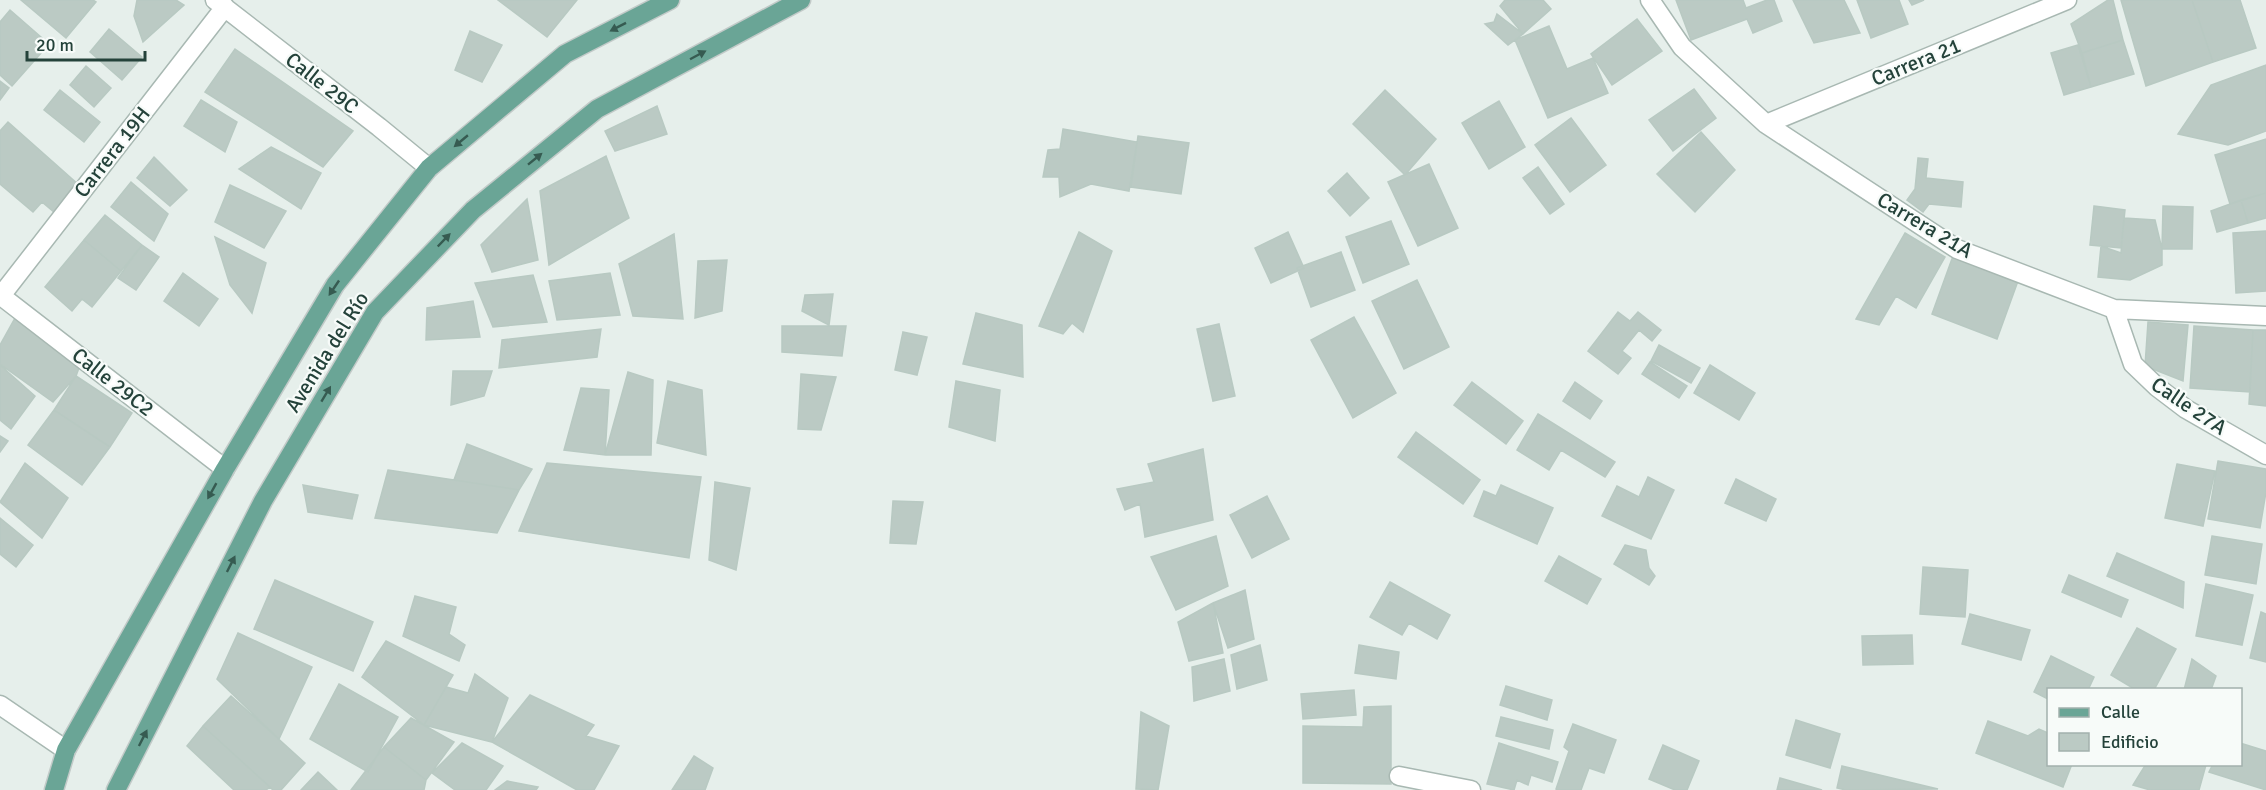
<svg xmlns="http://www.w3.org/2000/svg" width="2266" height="790" font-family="Signika,sans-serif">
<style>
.building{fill:#bbcac4;stroke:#b8c9c2;stroke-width:1.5}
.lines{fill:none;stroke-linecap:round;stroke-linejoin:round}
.minor-casing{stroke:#a8b8b2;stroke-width:21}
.major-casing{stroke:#c2cac8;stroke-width:21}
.minor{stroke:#fff;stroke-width:18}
.major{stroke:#6aa596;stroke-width:18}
.oneway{fill:#365b51}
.labels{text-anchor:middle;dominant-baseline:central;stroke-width:4.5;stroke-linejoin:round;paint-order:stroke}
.street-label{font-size:21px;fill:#24423a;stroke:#f7fbf9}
</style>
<rect width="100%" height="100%" fill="#e6efeb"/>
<path class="building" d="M21,0H93L96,2L66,38Z
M137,0H176L184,5L143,42L134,16Z
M498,0H577L547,37Z
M1505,0H1543L1551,9L1523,34L1500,6Z
M1676,0H1743L1746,8L1767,0H1774L1782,21L1753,33L1747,19L1691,40Z
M1793,0H1844L1860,33L1814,43Z
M1857,0H1899L1908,24L1871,38Z
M1909,0H1924L1912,5Z
M2108,0H2113L2123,40L2082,53L2071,24Z
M2121,0H2192L2213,62L2146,86Z
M2192,0H2240L2256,48L2213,62Z
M10,10L49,44L12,86L0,75V22Z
M1497,14L1523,34L1508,45L1485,24L1494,22Z
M1637,19L1662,51L1612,85L1591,54Z
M1549,26L1567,69L1593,58L1608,93L1548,118L1515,40Z
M109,29L142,57L122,80L90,52Z
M470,31L502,45L482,82L455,70Z
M2123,40L2134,74L2091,87L2082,53Z
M2078,45L2091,87L2064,95L2051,53Z
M235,49L353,131L323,167L205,92Z
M2266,65V131L2228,145L2178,134L2211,85Z
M86,66L111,88L94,107L70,85Z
M0,81L9,88L0,100Z
M1694,89L1716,118L1673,151L1649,120Z
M60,90L100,122L84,142L44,110Z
M1385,90L1436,139L1405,175L1353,124Z
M201,100L237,122L225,152L184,126Z
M1499,101L1525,147L1489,169L1462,123Z
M657,106L667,134L615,151L605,131Z
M1571,118L1606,165L1570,192L1535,145Z
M8,122L79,185L55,213L42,202L33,212L0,184V131Z
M1063,129L1137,142L1129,191L1091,184L1060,197L1059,177H1043L1048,150L1060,149Z
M1701,132L1735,170L1695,212L1657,174Z
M1138,136L1189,143L1181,194L1131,187Z
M2266,139V193L2230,204L2215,155Z
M271,147L321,173L301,209L239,169Z
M606,156L629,218L549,265L540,191Z
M154,157L187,190L170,206L137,178Z
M1918,158L1928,159L1926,178L1963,182L1961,207L1929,204L1923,212L1907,200L1915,189Z
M1429,164L1458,228L1418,246L1388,182Z
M1538,167L1564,204L1550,214L1523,178Z
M1347,173L1369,198L1350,216L1328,191Z
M131,182L168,214L154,241L111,207Z
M230,185L286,211L264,248L215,222Z
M2266,193V218L2248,223L2241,200Z
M527,199L538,260L492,272L481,245Z
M2241,200L2248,223L2217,232L2211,211Z
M2094,206L2125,210L2121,248L2090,245Z
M2163,206L2193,207L2192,249H2162Z
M105,215L142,245L121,271L84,240Z
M2124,218L2155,220L2162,249V265L2130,280L2098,277L2101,246L2121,253Z
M1391,221L1409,264L1363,283L1346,237Z
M2266,231V291L2236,293L2233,233Z
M1079,232L1112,251L1083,332L1072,323L1063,334L1039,326Z
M1288,232L1304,268L1271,283L1255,248Z
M1905,233L1945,257L1916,308L1896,296L1879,325L1856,319Z
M674,234L683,319L633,316L619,264Z
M215,237L266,263L252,313L230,285Z
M84,240L121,271L92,307L82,299L72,311L45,287Z
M142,245L159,257L136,290L118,278Z
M1341,252L1355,290L1311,307L1297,268Z
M1953,256L2018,281L1997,339L1932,314Z
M727,260L722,311L695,318L698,261Z
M183,273L218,299L199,326L164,301Z
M610,273L620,315L557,320L549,281Z
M533,275L547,322L493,327L475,283Z
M1417,280L1449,347L1404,369L1372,301Z
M833,294L829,325L802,311L805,295Z
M473,301L480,337L426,340L427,308Z
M1618,312L1630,321L1638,312L1661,330L1652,341L1639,330L1622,351L1631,358L1618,374L1588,351Z
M976,313L1022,325L1023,377L963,364Z
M1354,317L1396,393L1353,418L1311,340Z
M15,318L80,365L76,376L53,402L0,364V345Z
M2148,322L2188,325L2183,381L2145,366Z
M1219,324L1235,396L1213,401L1197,329Z
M782,326H846L842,356L782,352Z
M2194,326L2253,330L2250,392L2190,388Z
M601,329L597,357L499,368L502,340Z
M2253,330H2266V406L2249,404Z
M903,332L927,337L917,375L895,370Z
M1659,345L1700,368L1691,383L1651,361Z
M1650,362L1687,386L1679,398L1642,374Z
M0,365L35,396L11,429L0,420Z
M1710,365L1755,393L1739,420L1694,393Z
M453,371H492L484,396L451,405Z
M628,372L653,380L651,455H605Z
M801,374L836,377L821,430L798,429Z
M76,376L132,413L110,447L54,410Z
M668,381L702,390L706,455L657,443Z
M956,381L1000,390L995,441L949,427Z
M1472,382L1523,421L1506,444L1454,405Z
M1575,382L1602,401L1590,419L1563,401Z
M581,388L609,390L605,455L564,450Z
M54,410L110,447L82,485L28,445Z
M1538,414L1615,462L1605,477L1561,450L1549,470L1517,450Z
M1416,432L1480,480L1463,504L1398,457Z
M0,436L8,441L0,452Z
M467,444L532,469L519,490L454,480Z
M1203,449L1213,520L1145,537L1140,504L1125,510L1117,489L1154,482L1148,464Z
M2218,461L2266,469V492L2260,528L2208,519Z
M25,463L68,498L42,538L0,502Z
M547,463L701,477L689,558L519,531Z
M2177,464L2215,471L2203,526L2165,518Z
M388,470L454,480L519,490L497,533L375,518Z
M1648,477L1674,490L1651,539L1602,516L1617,486L1639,497Z
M1736,479L1776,499L1766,521L1725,503Z
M715,482L750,488L736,570L709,560Z
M303,485L358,495L352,519L308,512Z
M1501,485L1553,508L1537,544L1474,516L1484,491L1496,496Z
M1267,496L1289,539L1252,558L1230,515Z
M893,501L923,502L916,544L890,543Z
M0,518L33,545L16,567L0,554Z
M1216,536L1228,586L1176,610L1151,557Z
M2212,536L2262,544L2256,584L2205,575Z
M1625,545L1646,550L1649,568L1655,576L1649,585L1614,564Z
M2117,553L2184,582L2183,608L2107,576Z
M1559,556L1601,579L1587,604L1545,581Z
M1923,567L1968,570L1965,617L1920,614Z
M2069,575L2128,600L2121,617L2062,592Z
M275,580L373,622L353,671L254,629Z
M1390,582L1450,615L1437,639L1409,623L1402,635L1370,617Z
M2206,584L2253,595L2242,645L2196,636Z
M1245,590L1254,639L1228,648L1213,603Z
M415,596L456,607L449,634L465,645L459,661L403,636Z
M1213,603L1223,653L1189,661L1178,622Z
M2261,612L2266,614V662L2250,658Z
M1970,614L2030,630L2021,660L1962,644Z
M2137,628L2176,649L2154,690H2136L2111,675Z
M238,633L312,667L279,739L217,679Z
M1912,635L1913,664L1863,665L1862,636Z
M386,641L453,675L424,725L362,677Z
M1260,645L1267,680L1237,689L1231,655Z
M1359,645L1399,652L1396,679L1355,673Z
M2051,656L2094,677L2088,690H2048V699L2034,692Z
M1224,659L1230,691L1194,701L1192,667Z
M2192,659L2216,676L2211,690H2184Z
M475,674L508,698L492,742L424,725L446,687L468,693Z
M339,684L398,717L368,772L310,739Z
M1506,686L1552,700L1547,720L1500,705Z
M1354,690L1356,715L1303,719L1301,694Z
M530,695L594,725L586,736L619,746L594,790H577L492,742Z
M231,696L305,763L281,790H273L203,726Z
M1391,706V784L1303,783V726L1363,727L1364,707Z
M1141,712L1169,726L1158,790L1136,789Z
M1501,717L1553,730L1549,749L1496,736Z
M411,718L454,742L426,780L384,747Z
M1796,720L1840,734L1830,768L1786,755Z
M1988,721L2028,736L2039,729L2048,733V764H2072L2063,787L1976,753Z
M1573,724L1616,740L1604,773L1589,768L1581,790H1558L1556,789L1569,751L1564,747Z
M203,726L270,787L266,790H234L187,746Z
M462,743L503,766L486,790H455L432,773Z
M1499,743L1558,762L1552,782L1531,775L1528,785L1517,780L1514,790L1487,784Z
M2240,743L2266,751V790L2209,772L2213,764H2240Z
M1663,745L1699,761L1687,790H1675L1649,779Z
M384,747L426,780L424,790H351Z
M694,756L713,768L705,790H672Z
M2146,764H2204L2206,765L2199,790H2150L2133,785Z
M1842,766L1938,789L1846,790L1837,788Z
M318,772L337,790H301Z
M1780,778L1822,790H1777Z
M507,781L538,787L536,790H495Z"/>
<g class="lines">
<defs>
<path id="minor" d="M215,0L379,127L429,168
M1650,0L1682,47L1766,124L1957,249L2114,309L2266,316
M1766,124L2067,0
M0,295L225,469
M0,297L225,7
M2114,309L2133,364L2157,387L2186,409L2266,455
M0,705L66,750
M1399,776L1471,790"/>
<path id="major" d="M54,790L66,750L225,469L335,285L429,168L565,54L670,0
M116,790L263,501L375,312L473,210L597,109L801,0"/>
</defs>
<use href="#minor" class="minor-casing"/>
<use href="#major" class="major-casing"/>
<use href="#minor" class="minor"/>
<use href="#major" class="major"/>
</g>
<defs><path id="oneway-solid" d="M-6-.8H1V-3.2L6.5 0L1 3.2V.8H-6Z" transform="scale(1.5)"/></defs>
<g class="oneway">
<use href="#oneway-solid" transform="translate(618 27) rotate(153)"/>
<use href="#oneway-solid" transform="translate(698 55) rotate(-28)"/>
<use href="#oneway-solid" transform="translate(461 141) rotate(140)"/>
<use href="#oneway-solid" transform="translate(535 159) rotate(-39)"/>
<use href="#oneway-solid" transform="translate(444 240) rotate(-46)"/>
<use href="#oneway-solid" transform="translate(334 288) rotate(124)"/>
<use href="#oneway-solid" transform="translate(326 394) rotate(-59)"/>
<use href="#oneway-solid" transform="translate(212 491) rotate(119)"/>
<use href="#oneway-solid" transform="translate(231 564) rotate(-63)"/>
<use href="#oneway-solid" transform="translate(143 738) rotate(-63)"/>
</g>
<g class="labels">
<g class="street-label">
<text transform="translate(1916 62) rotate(-22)">Carrera 21</text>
<text transform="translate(322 83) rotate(38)">Calle 29C</text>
<text transform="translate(112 152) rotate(-52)">Carrera 19H</text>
<text transform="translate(1925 225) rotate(31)">Carrera 21A</text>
<text transform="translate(327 352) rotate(-58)">Avenida del Río</text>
<text transform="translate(113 382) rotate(38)">Calle 29C2</text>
<text transform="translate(2189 406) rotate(34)">Calle 27A</text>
</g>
</g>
<rect x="2047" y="688" width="195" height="78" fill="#f7fbf9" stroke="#a3b1ad" stroke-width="1.5"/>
<rect x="2059" y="708" width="30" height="9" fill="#6aa596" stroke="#a3b1ad" stroke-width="1.5"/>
<text x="2101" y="718" font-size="18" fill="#24423a">Calle</text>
<rect x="2059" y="733" width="30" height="18" fill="#bbcac4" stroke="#a3b1ad" stroke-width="1.5"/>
<text x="2101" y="748" font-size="18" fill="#24423a">Edificio</text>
<path d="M27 51v9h118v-9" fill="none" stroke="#24423a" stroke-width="3"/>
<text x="36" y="51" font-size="18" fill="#24423a" stroke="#f7fbf9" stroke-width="4.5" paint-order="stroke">20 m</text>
</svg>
